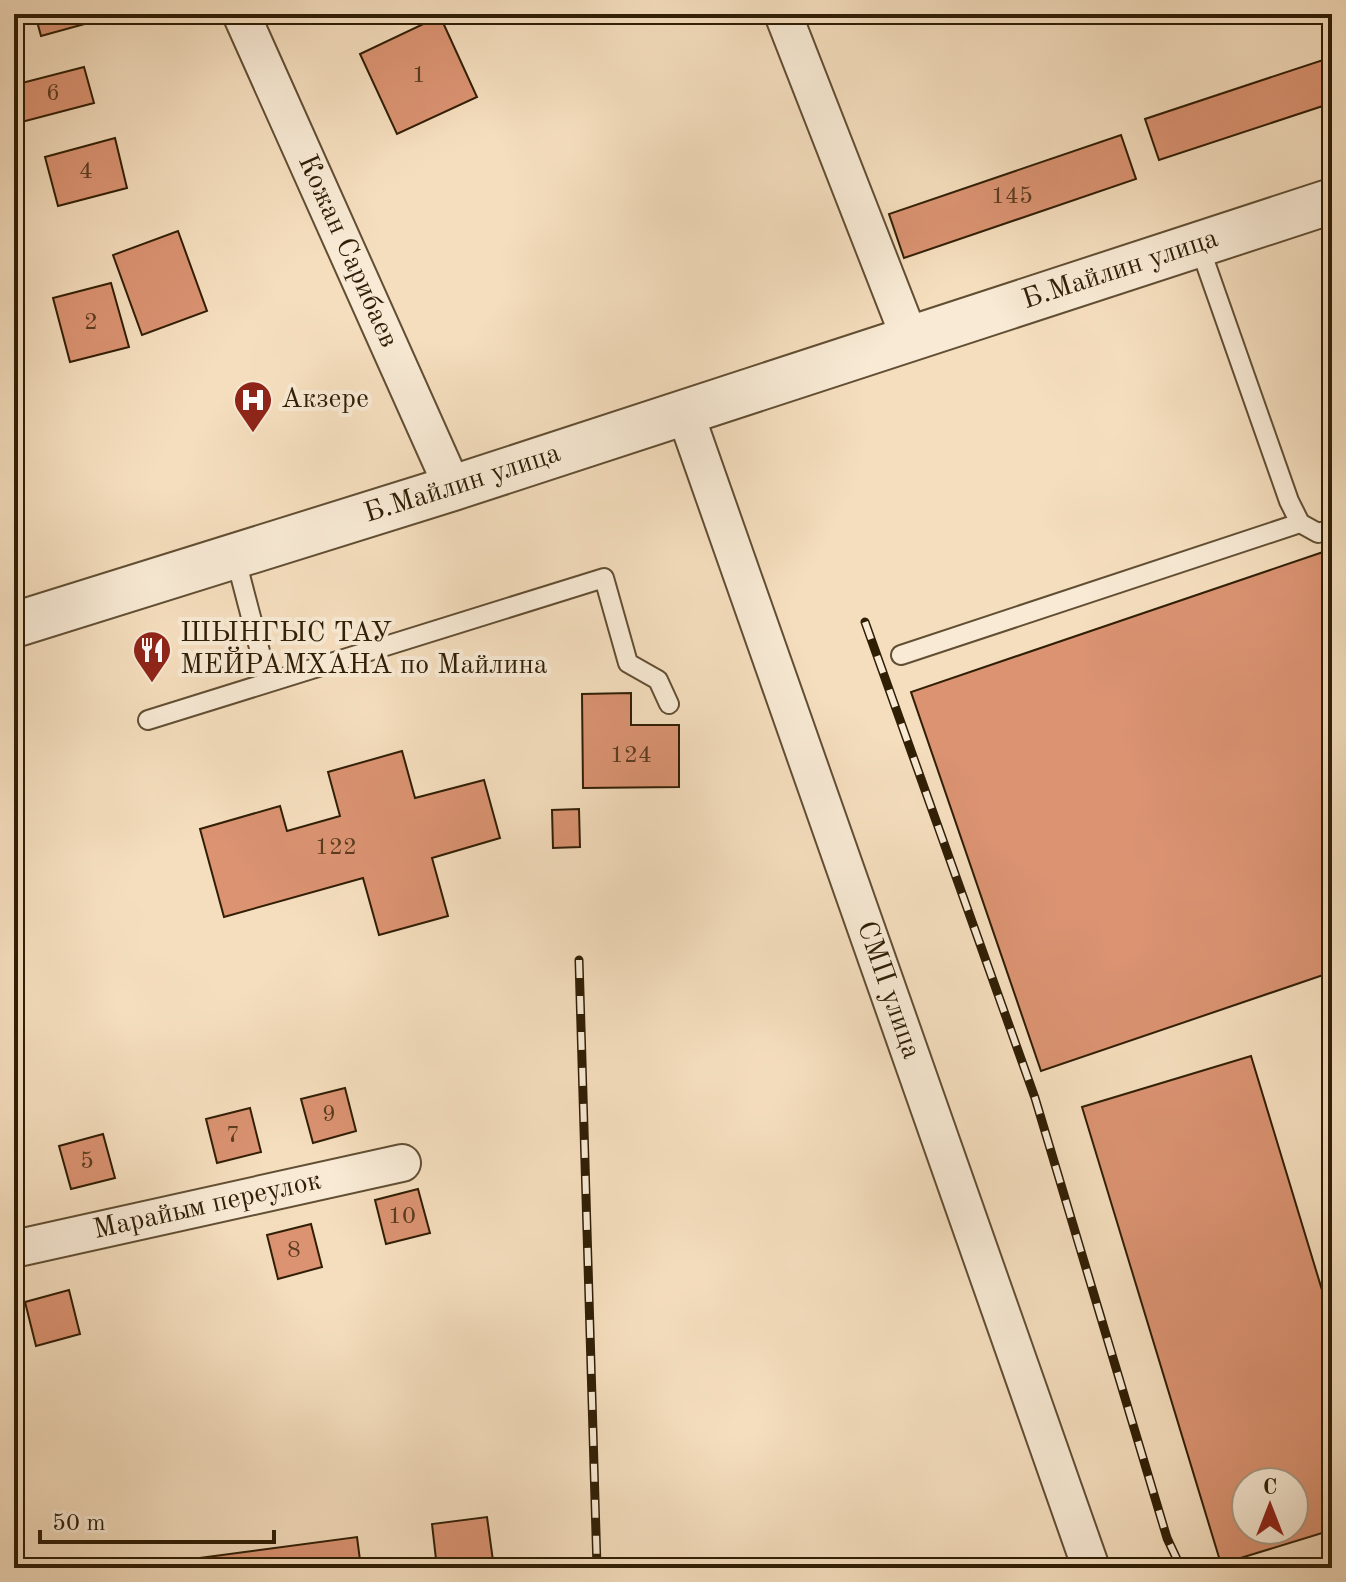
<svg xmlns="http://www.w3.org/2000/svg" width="1346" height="1582" font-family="'Old Standard TT',serif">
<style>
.building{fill:#db9372;stroke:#301e05;stroke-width:2;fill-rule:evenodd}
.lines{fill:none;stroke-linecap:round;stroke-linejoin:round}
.service-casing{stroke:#614e33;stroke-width:22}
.minor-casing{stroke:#614e33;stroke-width:40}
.tertiary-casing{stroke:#614e33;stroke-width:48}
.service{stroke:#f8ead5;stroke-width:18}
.minor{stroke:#f8ead5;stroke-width:36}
.tertiary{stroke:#f8ead5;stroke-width:44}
.rail-casing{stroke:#301e05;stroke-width:9}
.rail{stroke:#f8ead5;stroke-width:6;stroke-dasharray:18;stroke-linecap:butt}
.labels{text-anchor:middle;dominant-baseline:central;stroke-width:8;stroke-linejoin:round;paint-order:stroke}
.number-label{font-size:24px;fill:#5b3b20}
.street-label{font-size:28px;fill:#301e05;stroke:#f8ead5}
.poi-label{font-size:28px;fill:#301e05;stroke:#f8ead5;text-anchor:start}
</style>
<rect width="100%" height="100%" fill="#f5debe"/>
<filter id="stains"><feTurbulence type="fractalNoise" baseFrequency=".0025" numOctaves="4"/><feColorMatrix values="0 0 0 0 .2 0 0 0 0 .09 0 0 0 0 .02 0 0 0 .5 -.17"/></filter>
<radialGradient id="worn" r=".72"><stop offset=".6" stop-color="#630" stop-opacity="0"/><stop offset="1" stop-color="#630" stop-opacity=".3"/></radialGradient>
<path class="building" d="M35,14H97L99,20L41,36Z
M440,16L477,97L397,134L360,54Z
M1329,58L1332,103L1159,160L1145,119Z
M84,67L94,103L14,124V85Z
M1121,135L1136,179L904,258L889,214Z
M115,138L127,188L58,206L45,157Z
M178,231L207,311L142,335L113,255Z
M111,283L129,347L70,362L53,298Z
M1332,549V972L1041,1071L911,692Z
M631,693V725H679V787L583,788L582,694Z
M402,751L415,798L484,780L500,838L432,858L448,916L379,935L363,878L224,917L200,829L280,806L287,831L340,816L328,772Z
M579,809L580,847L553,848L552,810Z
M1251,1056L1332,1323V1530L1221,1564L1082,1107ZM1246,1482H1294V1530H1246Z
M345,1088L356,1131L313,1143L301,1099Z
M250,1108L261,1152L217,1163L206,1119Z
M103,1134L115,1178L71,1189L59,1146Z
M418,1189L430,1233L386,1244L375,1200Z
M311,1224L322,1267L278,1279L267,1235Z
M69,1290L80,1334L36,1346L25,1302Z
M487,1517L494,1568H437L432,1524Z
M357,1537L361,1568H154L162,1563Z
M925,1559L928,1568H900Z"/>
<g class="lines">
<defs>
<path id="service" d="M1199,245L1289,501L1300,523L1318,533L1332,529
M235,556L268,682
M901,655L1300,523
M148,720L604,578L628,663L658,680L669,704"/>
<g id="minor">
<path id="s1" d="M241,14L453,488"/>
<path d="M783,14L910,339"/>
<path id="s2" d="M685,413L1091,1568"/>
<path id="s3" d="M14,1249L402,1163"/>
</g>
<g id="tertiary">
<path id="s4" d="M14,625L453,488L1332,201"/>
</g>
</defs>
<use href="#service" class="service-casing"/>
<use href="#minor" class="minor-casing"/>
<use href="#tertiary" class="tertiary-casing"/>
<use href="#service" class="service"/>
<use href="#minor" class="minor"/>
<use href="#tertiary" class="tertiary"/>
<defs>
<path id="rail" d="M865,622L1035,1098L1167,1538L1181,1568
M579,960L597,1568"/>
</defs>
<use href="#rail" class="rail-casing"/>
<use href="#rail" class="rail"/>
</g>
<defs>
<symbol id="hospital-pin" viewBox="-11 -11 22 30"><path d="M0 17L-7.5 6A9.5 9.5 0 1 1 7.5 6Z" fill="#8f2418" stroke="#f8ead5"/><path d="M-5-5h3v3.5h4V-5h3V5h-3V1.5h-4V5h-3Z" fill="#fff"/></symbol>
<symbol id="restaurant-pin" viewBox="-11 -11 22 30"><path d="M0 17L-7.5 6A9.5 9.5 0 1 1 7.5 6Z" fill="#8f2418" stroke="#f8ead5"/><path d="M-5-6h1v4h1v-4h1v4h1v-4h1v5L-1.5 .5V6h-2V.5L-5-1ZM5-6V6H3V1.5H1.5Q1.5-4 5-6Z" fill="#fff"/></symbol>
</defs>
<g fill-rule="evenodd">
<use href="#hospital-pin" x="231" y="378" width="44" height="60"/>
<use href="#restaurant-pin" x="130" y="628" width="44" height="60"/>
</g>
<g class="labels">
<g class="number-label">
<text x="419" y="76">1</text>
<text x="53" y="94">6</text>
<text x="86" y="172">4</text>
<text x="1012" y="197">145</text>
<text x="91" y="323">2</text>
<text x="631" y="756">124</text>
<text x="336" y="848">122</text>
<text x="329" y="1115">9</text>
<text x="233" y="1136">7</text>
<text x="87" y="1162">5</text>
<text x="402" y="1217">10</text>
<text x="294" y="1251">8</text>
</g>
<g class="street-label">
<text stroke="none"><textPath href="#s1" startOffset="260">Кожан Сарибаев</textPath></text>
<text stroke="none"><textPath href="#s4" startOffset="1162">Б.Майлин улица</textPath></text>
<text stroke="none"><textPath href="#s4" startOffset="470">Б.Майлин улица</textPath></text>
<text stroke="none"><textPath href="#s2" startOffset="612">СМП улица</textPath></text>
<text stroke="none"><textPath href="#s3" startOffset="198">Марайым переулок</textPath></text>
</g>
<g class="poi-label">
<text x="281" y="400">Акзере</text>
<text x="180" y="634">ШЫНГЫС ТАУ<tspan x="180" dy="32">МЕЙРАМХАНА по Майлина</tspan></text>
</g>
</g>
<rect width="1346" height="1582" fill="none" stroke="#f5debe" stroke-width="48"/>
<rect x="16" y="16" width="1314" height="1550" fill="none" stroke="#301e05" stroke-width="4"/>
<rect x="24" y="24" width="1298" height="1534" fill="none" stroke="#301e05" stroke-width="2"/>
<g transform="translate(1270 1506)"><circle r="38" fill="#f8ead5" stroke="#a89882" stroke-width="2"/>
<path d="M0-6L14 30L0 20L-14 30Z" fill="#8f2418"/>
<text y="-12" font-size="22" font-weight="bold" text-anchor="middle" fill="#301e05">С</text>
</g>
<path d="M40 1530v12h234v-12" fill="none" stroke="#301e05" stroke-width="4"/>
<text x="52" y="1530" font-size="24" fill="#301e05" stroke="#f8ead5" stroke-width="6" paint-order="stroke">50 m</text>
<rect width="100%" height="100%" filter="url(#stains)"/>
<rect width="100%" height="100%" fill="url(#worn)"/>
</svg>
